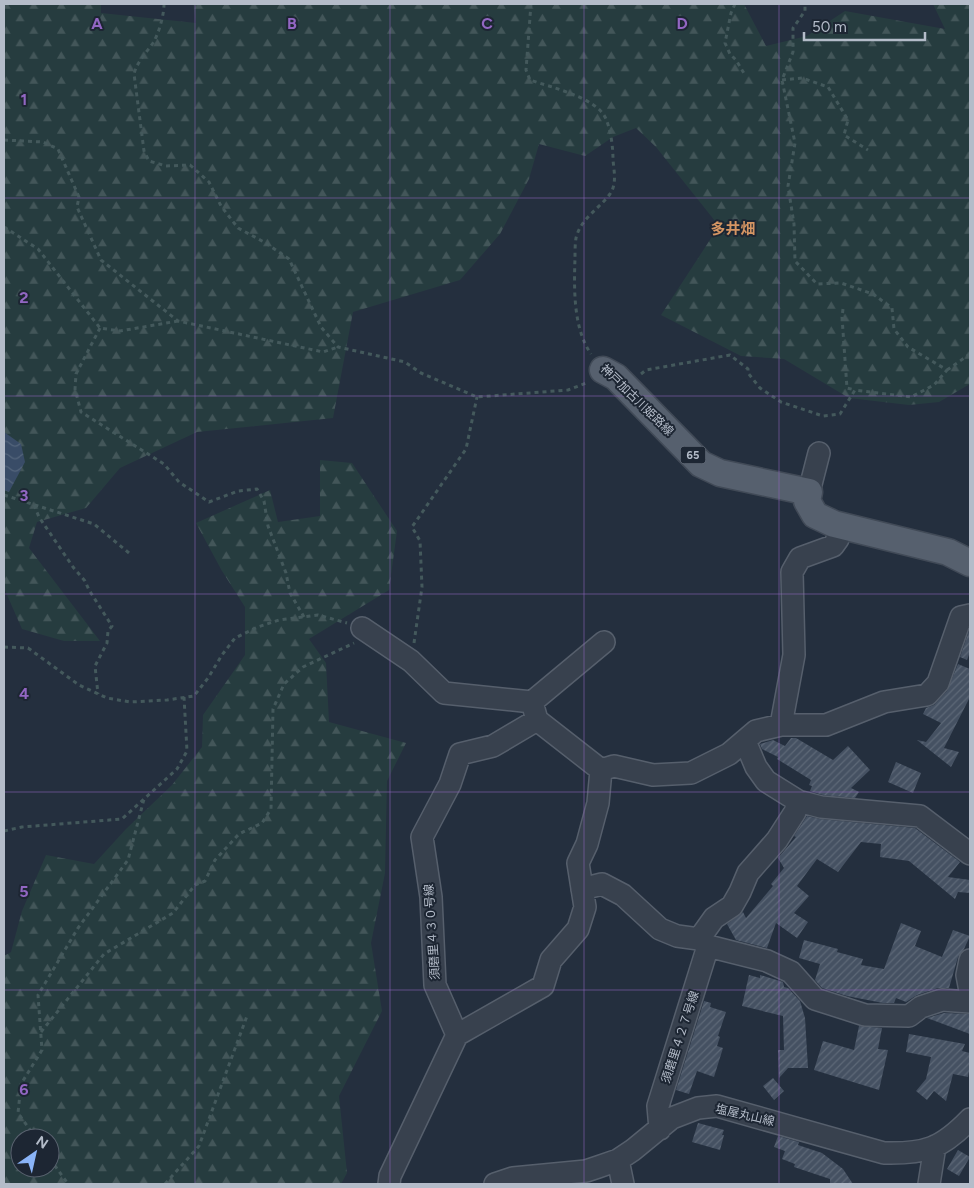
<svg xmlns="http://www.w3.org/2000/svg" width="974" height="1188" font-family="Figtree,'Noto Sans JP',sans-serif">
<style>
.forest{fill:url(#forest-firs);fill-rule:evenodd}
.water{fill:url(#water-waves)}
.building{fill:url(#building-hatch)}
.lines{fill:none;stroke-linecap:round;stroke-linejoin:round}
.minor-casing{stroke:#565f6c;stroke-width:24}
.major-casing{stroke:#414a57;stroke-width:29}
.path{stroke:#44595c;stroke-width:3;stroke-dasharray:4 4;stroke-linecap:butt}
.minor{stroke:#38414e;stroke-width:21}
.major{stroke:#56606e;stroke-width:26}
.grid{fill:none;stroke:#9266c3;stroke-width:1;stroke-opacity:0.55}
.labels{text-anchor:middle;dominant-baseline:central;stroke-width:4;stroke-linejoin:round;paint-order:stroke}
.shield{fill:#1d2633;stroke:#878f9c;stroke-width:1}
.shield-label{font-size:11px;font-weight:bold;fill:#b4bcc9}
.street-label{font-size:12px;fill:#b4bcc9;stroke:#1d2633}
.quarter-label{font-size:15px;font-weight:bold;fill:#d59563;stroke:#1d2633}
.grid-label{font-size:16px;text-anchor:middle;font-weight:bold;fill:#9266c3;stroke:#1d2633;stroke-width:4;stroke-linejoin:round;paint-order:stroke}
</style>
<defs>
<pattern id="forest-firs" width="22" height="20" patternUnits="userSpaceOnUse" patternTransform="scale(1.25)"><rect width="22" height="20" fill="#263c3f"/><path d="M5 1l3.5 6h-7zM16 11l3.5 6h-7z" fill="#435659"/></pattern>
<pattern id="water-waves" width="16" height="10" patternUnits="userSpaceOnUse" patternTransform="scale(1.25)"><rect width="16" height="10" fill="#394c67"/><path d="M0 5q4-4 8 0t8 0" fill="none" stroke="#53647b"/></pattern>
<pattern id="building-hatch" width="6" height="6" patternUnits="userSpaceOnUse" patternTransform="scale(1.25)"><rect width="6" height="6" fill="#455162"/><path d="M-1 1l2-2M0 6l6-6M5 7l2-2" fill="none" stroke="#5d6877"/></pattern>
</defs>
<rect width="100%" height="100%" fill="#242f3e"/>
<path class="forest" d="M4,4H101V13L196,23L193,4H744L766,46L807,36L845,11L945,29L933,4H970V384L939,402L909,405L849,398L784,359L741,356L661,315L719,226L656,147L636,128L613,137L585,156L539,144L529,179L500,234L460,280L353,312L333,418L197,432L120,468L86,508L37,522L29,548L100,641H64L22,629L4,588Z
M320,460L352,463L397,531L389,590L309,639L326,663L329,722L406,743L387,781L385,873L371,943L382,1011L339,1096L347,1173L341,1184H4V956L11,952L22,911L46,855L94,864L126,829L172,785L202,747L203,715L245,655V607L222,571L196,523L270,490L278,522L320,516ZM20,1138H50V1168H20Z"/>
<path class="water" d="M4,432L21,444L25,462L9,492L4,490Z"/>
<path class="building" d="M970,628V652L967,660L960,657Z
M958,664L970,669V697L944,748L959,752L951,767L917,740L926,742L941,723L923,714L926,708L934,705L947,691Z
M791,738H796L833,760L848,746L870,770L851,788L859,792L855,798L823,795L810,791L812,786L809,785L811,780L777,759L778,757L762,749L760,744L773,740L785,746Z
M896,762L921,773L913,793L888,782Z
M807,816L820,819L915,828L960,862L948,877L970,880V893L958,892L955,899L909,861L880,857L881,844L861,842L838,872L817,859L797,886L809,896L794,913L808,922L797,938L776,923L767,948L736,940L727,924L743,912L746,918L773,886L771,884L784,868L778,858L796,837L794,836Z
M901,923L921,931L915,946L942,957L953,930L970,936L964,949L958,957L949,988H938L917,995L906,1002L896,998L894,1003H883L847,996L822,988L815,980L820,964L799,958L804,940L838,949L837,952L863,959L861,965L884,969Z
M749,975L760,978V975L783,982L784,987L788,988L800,1001L805,1018L808,1068H788L779,1078L778,1050H784L783,1016L742,1006Z
M704,1001L711,1003L710,1007L726,1012L718,1036L720,1037L717,1046L723,1048L714,1077L697,1071L689,1094L676,1090Z
M944,1013L970,1014V1034L927,1018Z
M859,1026L882,1028L878,1049L888,1050L879,1090L814,1070L823,1041L854,1050Z
M909,1034L965,1044L962,1051L970,1053V1065L968,1077L953,1074L946,1101L934,1091L927,1100L916,1091L926,1079L931,1057L906,1052Z
M773,1078L784,1091L774,1100L763,1086Z
M698,1123L724,1130L722,1135H724L720,1150L692,1142Z
M778,1136L799,1142L798,1145L822,1153L843,1169L853,1184H830V1179L794,1167L795,1164L782,1159L785,1151L774,1147Z
M958,1150L970,1157L959,1176L947,1169Z"/>
<g class="lines">
<defs>
<path id="minor" d="M809,492L819,453
M362,628L411,661L444,693L532,702
M532,702L537,720L601,770L614,766L653,775L691,773L729,754L756,731L781,725H826L884,702L927,695L938,683L961,617L970,615
M532,702L604,642
M781,725L794,655L792,572L800,558L833,546L838,539L842,526
M745,741L756,767L766,781L798,801L821,807L920,816L970,854
M582,889L602,884L623,895L660,929L677,936L699,939L708,946L767,961L791,972L815,999L865,1015L909,1016L921,1007L942,1000L970,1002
M699,939L714,918L732,906L740,892L748,873L777,840L795,812L798,801
M970,960L967,975L970,991
M457,1035L543,986L551,960L578,929L585,907L578,863L587,844L598,803L601,770
M660,1129L658,1106L708,946
M618,1160L623,1184
M389,1184L390,1176L457,1035L435,985L431,897L422,837L450,784L460,754L493,746L537,720
M495,1184L513,1178L586,1171L598,1167L618,1160L633,1150L672,1118L698,1108L717,1106L884,1153C925,1154 941,1149 970,1119
M929,1184L935,1146"/>
<path id="major" d="M603,370L616,377L701,464L720,473L809,492L807,501L815,515L834,524L948,552L970,563"/>
</defs>
<use href="#minor" class="minor-casing"/>
<use href="#major" class="major-casing"/>
<path class="path" d="M164,4C164,15 159,33 153,43C146,53 137,62 134,74L144,151L149,161L166,166L190,165L209,182L221,206L238,228L264,242L289,259L321,327L338,347L405,362L421,373L477,397L568,390L589,382
M531,4L526,70L530,80C550,87 598,98 606,119C611,131 613,147 613,160C614,171 617,184 610,194C599,209 581,218 576,238C575,244 575,252 575,258C574,288 573,328 591,354
M735,4L731,13L725,43L730,54L736,60L745,75
M782,80L802,78L828,87L848,120L844,135L868,150
M4,140L43,142L58,149L79,197L77,207L101,260L178,321L323,352L338,347
M4,227L38,249L100,328L120,331L178,321
M843,309L842,317L847,388L855,390
M100,328L76,374L75,389L81,412L164,464L179,482L209,502L238,491L257,489L264,501L268,526L286,573L290,593L304,617
M947,370L970,354
M641,374L646,370L730,355L748,369V373L760,388L781,402L823,416L840,414L855,390L911,397L934,385L947,370L908,347L894,329L892,308L873,294L841,283L817,284L795,261L794,224L788,186L795,143L782,80L793,52V28L805,11V4
M4,495L94,524L129,553
M34,505L39,517L73,567L85,581L89,590L112,626L108,631L107,643L95,666L98,694
M414,643L422,587L420,541L412,527L466,449L477,397
M4,647L28,648L79,685L107,698L130,702L167,700L194,696L208,678L222,655L235,638L258,627L279,620L318,615L347,623
M4,831L22,827L122,819L177,769L187,751L184,697
M41,1032L104,954L173,913L195,885L205,881L215,860L239,834L262,823L271,809L273,709L284,684L303,667L354,643
M36,1138L18,1113L21,1084L42,1050L38,995L78,928L128,860L144,799
M50,1159L68,1184
M165,1184L199,1146L247,1016"/>
<use href="#minor" class="minor"/>
<use href="#major" class="major"/>
</g>
<path class="grid" d="M195,4V1184M390,4V1184M584,4V1184M779,4V1184M4,198H970M4,396H970M4,594H970M4,792H970M4,990H970"/>
<g class="labels">
<rect class="shield" x="680.5" y="446.5" width="25" height="17" rx="4"/>
<g class="shield-label">
<text x="693" y="455">65</text>
</g>
<g class="street-label">
<text transform="translate(637 400) rotate(44)">神戸加古川姫路線</text>
<text transform="translate(432 932) rotate(-94)">須磨里４３０号線</text>
<text transform="translate(680 1037) rotate(-72)">須磨里４２７号線</text>
<text transform="translate(745 1115) rotate(13)">塩屋丸山線</text>
</g>
<g class="quarter-label">
<text x="733" y="229">多井畑</text>
</g>
</g>
<g class="grid-label">
<text x="97" y="29">A</text>
<text x="292" y="29">B</text>
<text x="487" y="29">C</text>
<text x="682" y="29">D</text>
<text x="24" y="105">1</text>
<text x="24" y="303">2</text>
<text x="24" y="501">3</text>
<text x="24" y="699">4</text>
<text x="24" y="897">5</text>
<text x="24" y="1095">6</text>
</g>
<rect width="974" height="1188" fill="none" stroke="#b4bcc9" stroke-width="10"/>
<g transform="translate(35 1153) rotate(34)"><circle r="24" fill="#1d2633" stroke="#59626f"/>
<path d="M0-4L9 19L0 12L-9 19Z" fill="#8ab4f8"/>
<text y="-8" font-size="14" font-weight="bold" text-anchor="middle" fill="#b4bcc9">N</text>
</g>
<path d="M804 32v8h121v-8" fill="none" stroke="#b4bcc9" stroke-width="2.5"/>
<text x="812" y="32" font-size="15" fill="#b4bcc9" stroke="#1d2633" stroke-width="4" paint-order="stroke">50 m</text>
</svg>
